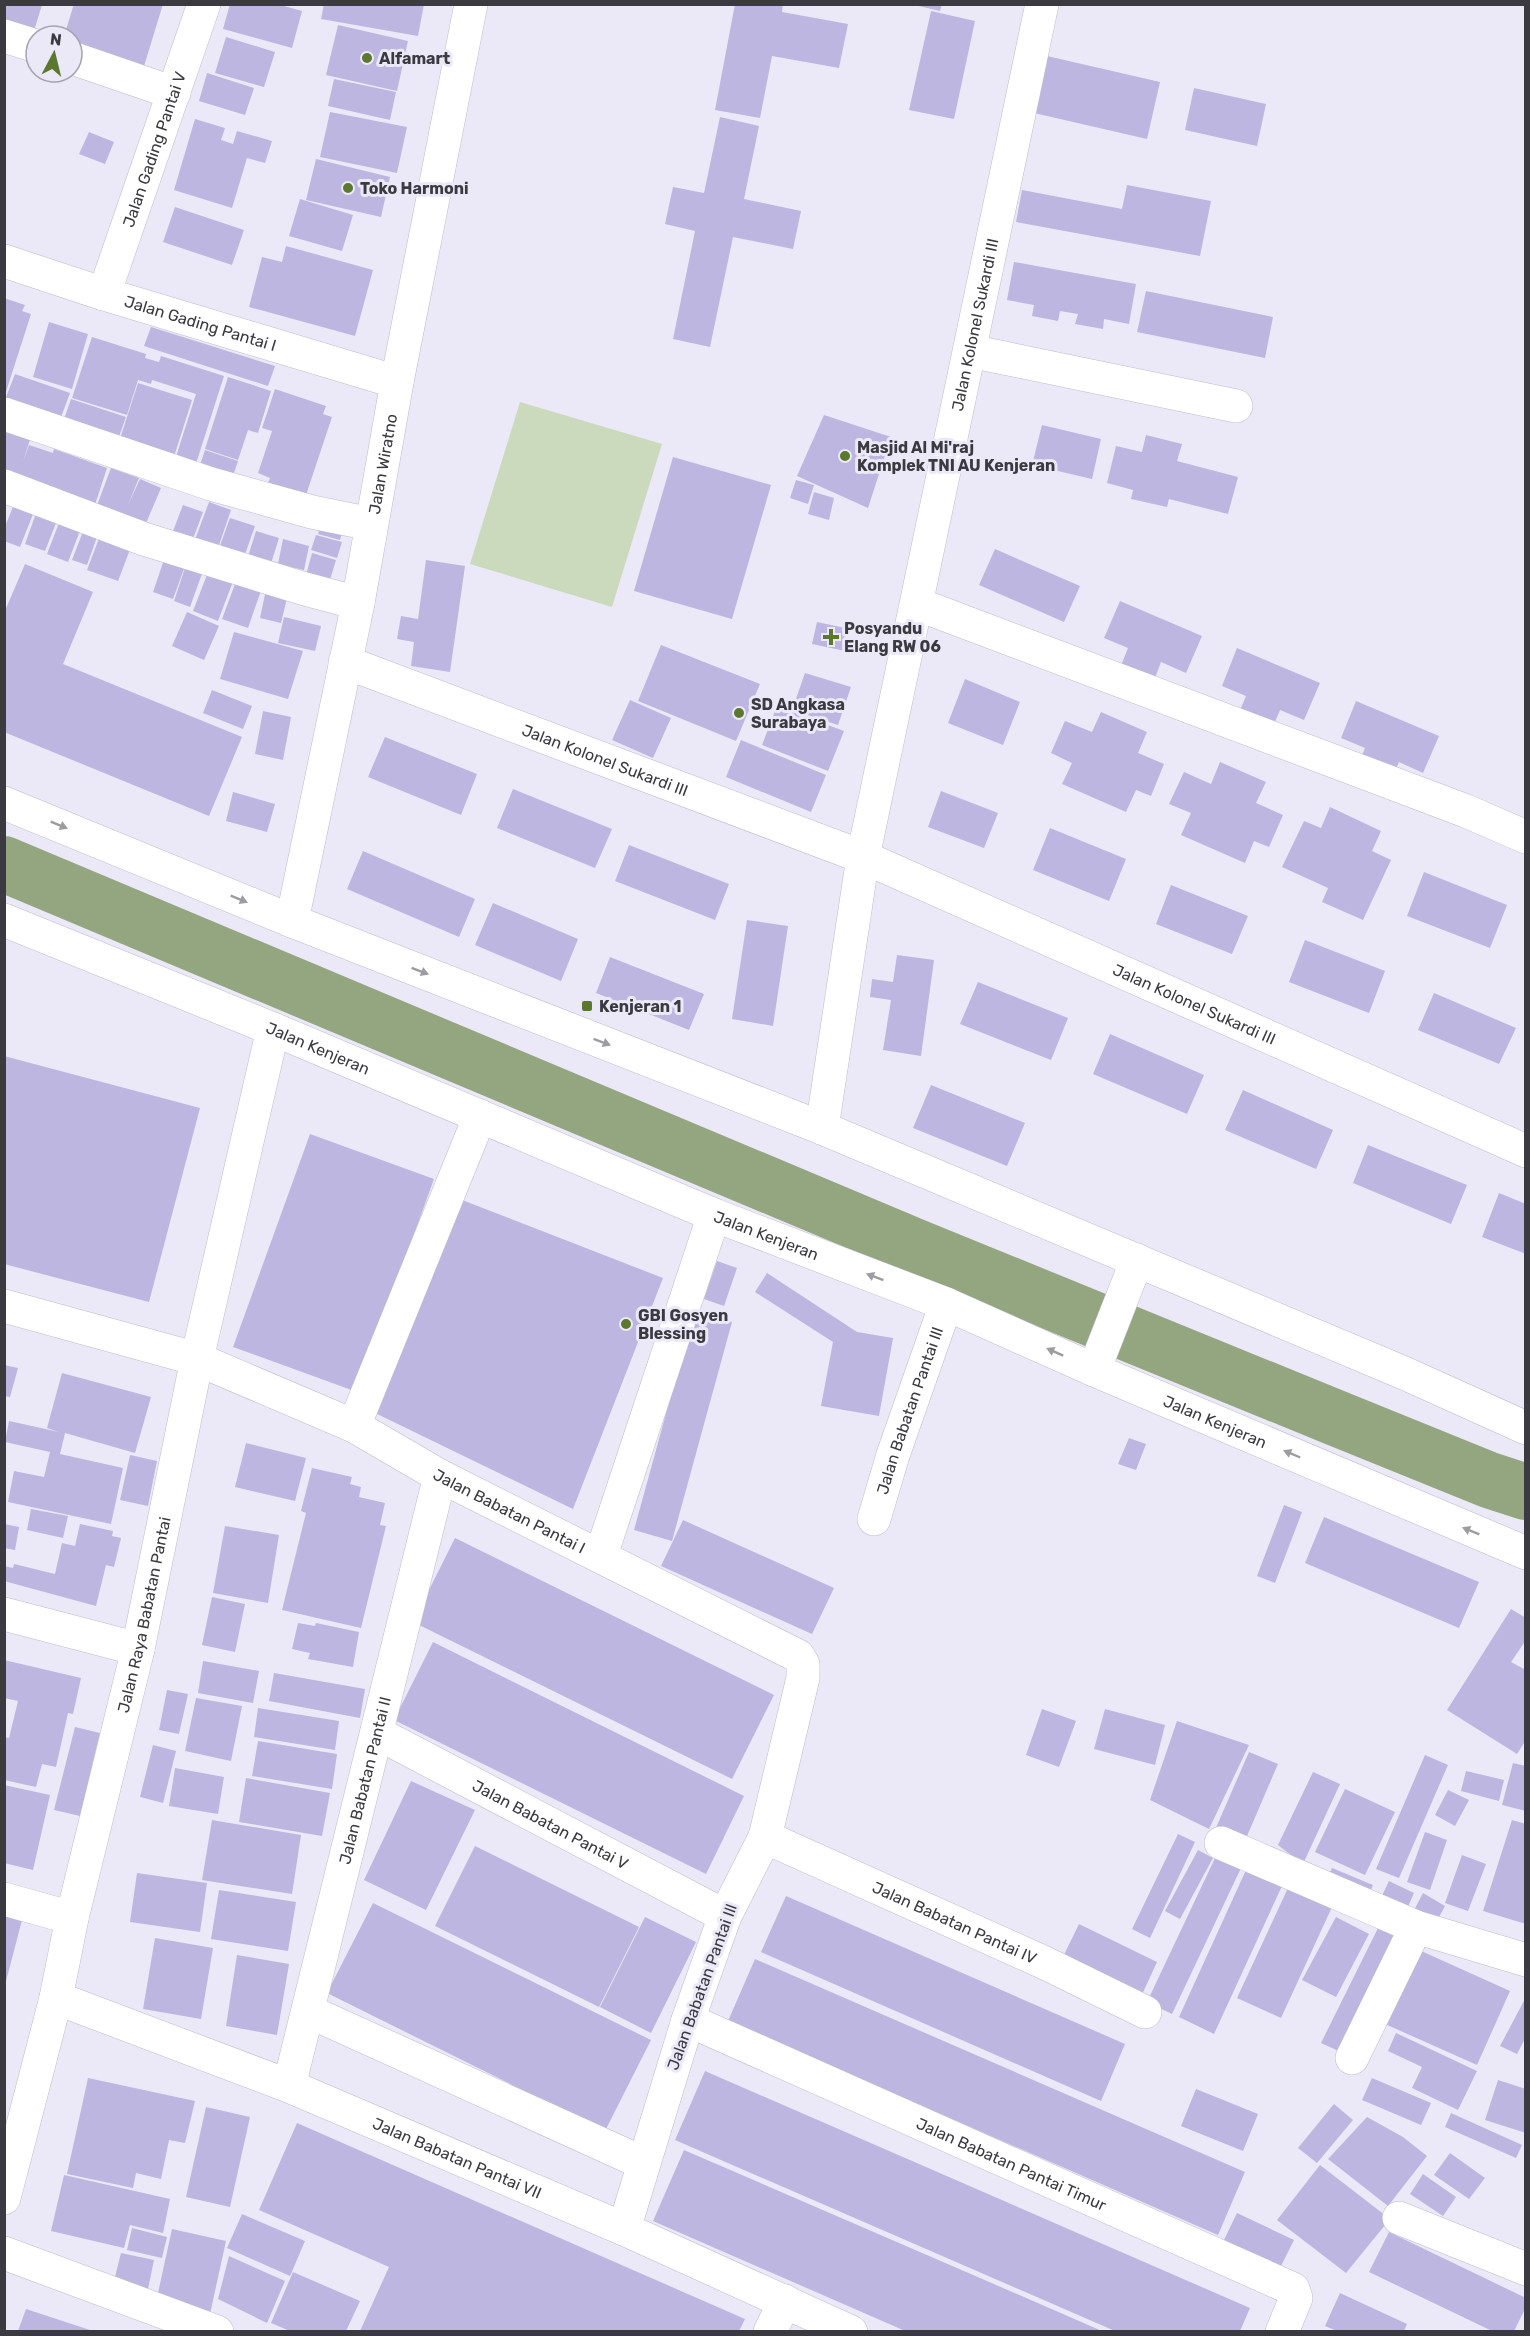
<svg xmlns="http://www.w3.org/2000/svg" width="1530" height="2336" font-family="Rubik,sans-serif">
<style>
.green{fill:#cbdabc}
.lines{fill:none;stroke-linecap:round;stroke-linejoin:round}
.river{stroke:#93a67f;stroke-width:56}
.building{fill:#bdb6e0}
.minor-casing{stroke:#bdbcc9;stroke-width:34}
.major-casing{stroke:#bdbcc9;stroke-width:34}
.minor{stroke:#fff;stroke-width:33}
.major{stroke:#fff;stroke-width:33}
.oneway{fill:#9d9ca0}
.poi-dot{fill:#5a792f;stroke:#ebe9f7;stroke-width:2}
.labels{text-anchor:middle;dominant-baseline:central;stroke-width:6;stroke-linejoin:round;paint-order:stroke}
.poi-label{font-size:16px;font-weight:bold;fill:#3b3a40;stroke:#ebe9f7;text-anchor:start}
.street-label{font-size:16px;fill:#3b3a40;stroke:#ebe9f7}
</style>
<rect width="100%" height="100%" fill="#ebe9f7"/>
<path class="green" d="M520,402L662,444L612,607L470,564Z"/>
<g class="lines">
<path class="river" d="M4,864L914,1246L1336,1418L1489,1480L1526,1492"/>
</g>
<path class="building" d="M74,4H163L141,76L72,56V36H64Z
M230,4H277L302,11L292,48L223,29Z
M324,4H424L418,36L321,19Z
M735,4H783L782,12L848,24L839,68L772,56L760,118L715,110Z
M910,4H942L940,11Z
M4,5H42L33,34L4,25Z
M931,11L975,21L954,119L909,110Z
M338,25L408,41L397,91L326,75Z
M226,37L275,52L264,87L215,73Z
M1047,56L1160,82L1147,139L1034,113Z
M207,73L254,88L245,115L199,101Z
M334,79L396,92L390,120L328,106Z
M1194,88L1266,104L1257,146L1185,130Z
M330,112L407,127L397,173L320,157Z
M720,117L759,126L744,199L801,211L793,249L733,237L710,347L673,339L695,231L665,224L673,187L704,193Z
M195,119L225,128L221,140L233,144L237,131L272,141L265,163L247,158L232,208L174,190Z
M89,132L114,142L105,164L79,154Z
M316,159L390,177L381,217L306,200Z
M1127,185L1211,201L1200,256L1016,222L1022,190L1122,209Z
M300,199L353,215L342,251L289,236Z
M175,207L244,230L232,265L163,242Z
M286,246L373,270L355,336L249,307L262,257L282,262Z
M1014,262L1136,284L1129,324L1104,319L1103,329L1075,324L1078,314L1060,311L1058,321L1032,316L1034,305L1007,300Z
M1146,291L1273,317L1265,358L1137,332Z
M4,298L25,305L22,311L31,314L5,395Z
M49,322L88,334L72,389L33,377Z
M151,327L275,366L268,386L144,346Z
M92,337L146,354L145,358L159,362L161,356L224,376L194,470L174,463L196,394L152,380L151,384L138,380L127,415L72,398Z
M15,374L70,393L58,425L4,402Z
M228,377L271,391L258,433L248,430L238,460L205,449Z
M138,383L192,400L172,463L118,445Z
M275,389L326,406L323,414L332,417L303,504L265,491L270,478L258,473L272,431L262,428Z
M71,399L126,417L116,445L61,428Z
M824,415L891,437L868,508L797,476Z
M4,424L32,433L23,462L29,445L53,453L54,449L107,468L92,514L40,494L44,481L39,492L4,478Z
M1042,425L1101,439L1092,479L1032,465Z
M1146,435L1182,444L1177,461L1238,477L1228,514L1169,499L1167,507L1131,499L1133,490L1107,483L1116,446L1142,452Z
M205,450L238,461L231,482L198,471Z
M673,457L771,485L732,619L634,591Z
M111,468L139,478L128,505L140,479L161,488L141,535L93,516Z
M796,480L814,485L808,504L790,498Z
M814,492L834,498L829,520L808,514Z
M17,497L37,504L20,547L4,541V529Z
M209,502L231,510L216,554L193,545Z
M39,505L60,513L45,551L25,544Z
M183,505L203,512L190,547L170,539Z
M62,515L83,523L68,562L47,554Z
M323,516L345,522L340,540L318,534Z
M230,518L255,526L242,563L217,554Z
M87,521L101,526L87,565L72,560Z
M103,528L134,539L118,581L87,570Z
M256,531L279,538L268,573L245,566Z
M316,535L342,542L337,558L311,550Z
M283,539L309,546L304,570L278,564Z
M995,549L1080,586L1064,622L979,585Z
M167,551L188,558L173,599L153,592Z
M312,553L336,560L326,593L303,586Z
M426,560L465,566L450,672L411,666L414,642L397,639L401,616L418,619Z
M187,562L204,568L190,607L174,601Z
M25,564L93,592L63,664L242,737L209,816L4,732V613Z
M210,567L235,576L218,621L193,611Z
M238,576L263,585L248,628L222,619Z
M267,585L289,590L281,623L260,618Z
M1120,601L1202,636L1186,673L1161,662L1154,681L1120,668L1128,648L1104,638Z
M187,612L219,626L204,660L172,646Z
M284,617L321,626L315,651L278,643Z
M817,622L850,629L845,651L812,644Z
M234,632L303,651L288,699L220,679Z
M661,645L760,684L736,741L638,701Z
M1237,648L1320,683L1304,720L1280,710L1272,729L1238,715L1246,696L1222,686Z
M805,673L851,687L838,725L792,710Z
M965,679L1020,702L1003,745L948,723Z
M212,690L252,706L243,729L203,713Z
M630,700L671,718L653,758L612,740Z
M1356,701L1439,736L1423,773L1399,762L1391,781L1357,768L1365,748L1341,738Z
M777,706L844,731L828,771L762,745Z
M263,711L291,717L283,760L255,754Z
M1101,712L1147,732L1138,753L1164,764L1151,796L1136,790L1126,812L1062,784L1072,763L1051,753L1065,721L1092,732Z
M385,737L477,774L461,815L368,777Z
M741,740L826,775L811,812L726,777Z
M1220,762L1266,782L1256,803L1283,815L1269,847L1254,841L1245,863L1181,835L1191,813L1169,804L1184,772L1211,784Z
M513,789L612,829L595,868L497,828Z
M941,791L998,813L984,848L928,827Z
M233,792L275,804L267,832L226,821Z
M1330,807L1381,831L1372,851L1391,860L1363,920L1322,902L1328,888L1282,867L1304,821L1321,828Z
M1050,828L1126,859L1109,901L1033,870Z
M629,845L729,884L715,920L615,881Z
M363,851L475,899L459,937L347,889Z
M1424,872L1507,905L1490,948L1407,916Z
M1171,885L1248,916L1232,954L1156,924Z
M493,903L578,939L561,981L475,945Z
M747,920L788,926L773,1026L732,1019Z
M1305,940L1385,971L1369,1013L1289,982Z
M897,955L934,960L921,1056L883,1050L891,1000L870,997L872,979L893,982Z
M610,957L704,994L689,1030L596,993Z
M978,982L1068,1018L1051,1060L960,1024Z
M1434,993L1516,1028L1499,1064L1418,1030Z
M1110,1034L1204,1075L1187,1114L1093,1074Z
M4,1056L200,1108L149,1302L4,1264Z
M931,1085L1025,1123L1007,1166L913,1128Z
M1243,1090L1333,1130L1316,1169L1225,1130Z
M310,1134L434,1179L357,1392L233,1347Z
M1368,1145L1467,1185L1451,1224L1353,1183Z
M1499,1193L1526,1204V1254L1482,1237Z
M457,1198L663,1278L573,1509L371,1411Z
M717,1261L737,1268L724,1306L704,1299Z
M767,1273L857,1332L893,1338L879,1416L821,1406L833,1342L755,1292Z
M694,1312L732,1322L672,1541L634,1530Z
M4,1365L18,1368L10,1397L4,1396Z
M62,1373L151,1397L135,1453L65,1433L60,1454L123,1468L111,1524L8,1502L14,1471L44,1477L50,1452L5,1442L9,1421L59,1432L47,1428Z
M1129,1438L1146,1444L1136,1470L1118,1464Z
M246,1443L306,1458L295,1501L235,1487Z
M130,1455L157,1461L148,1506L120,1500Z
M312,1468L352,1477L350,1484L361,1487L359,1497L385,1503L380,1525L386,1526L361,1628L282,1610L306,1513L301,1511Z
M1284,1505L1302,1512L1275,1583L1257,1576Z
M31,1509L68,1516L63,1538L27,1530Z
M1324,1517L1479,1582L1459,1628L1305,1563Z
M683,1520L834,1588L812,1634L661,1566Z
M4,1524L19,1527L15,1550L4,1548Z
M80,1524L113,1531L112,1536L121,1538L114,1567L106,1565L96,1606L4,1581V1566L13,1568L14,1564L55,1574L62,1543L75,1546Z
M225,1526L279,1535L268,1603L213,1593Z
M455,1538L774,1695L732,1779L413,1622Z
M212,1597L245,1604L235,1652L202,1645Z
M1511,1609L1526,1618V1640L1511,1662L1526,1670V1740L1517,1754L1447,1710Z
M298,1623L315,1626L316,1623L359,1632L353,1667L308,1659L310,1653L292,1649Z
M433,1642L744,1796L706,1874L394,1720Z
M4,1660L81,1678L73,1714L68,1713L56,1767L42,1764L36,1787L4,1780V1737L9,1738L18,1701L4,1698Z
M203,1661L259,1671L253,1703L198,1693Z
M274,1673L365,1689L360,1718L269,1701Z
M167,1690L188,1694L179,1734L159,1730Z
M196,1698L242,1706L231,1761L185,1751Z
M258,1708L339,1721L335,1750L254,1737Z
M1042,1709L1076,1721L1059,1767L1026,1755Z
M1105,1709L1165,1725L1155,1765L1094,1749Z
M1177,1721L1249,1745L1209,1829L1150,1800Z
M75,1727L100,1733L80,1816L54,1810Z
M258,1741L337,1754L332,1789L252,1776Z
M153,1745L176,1751L163,1803L140,1797Z
M1249,1752L1278,1764L1244,1843L1215,1830Z
M1425,1755L1448,1765L1399,1878L1376,1869Z
M1513,1763L1526,1766V1811L1502,1805Z
M175,1768L224,1777L218,1814L169,1806Z
M1466,1771L1504,1780L1499,1801L1461,1791Z
M1313,1772L1340,1784L1303,1864L1278,1845Z
M246,1778L330,1793L322,1836L239,1822Z
M411,1781L475,1810L426,1910L364,1880Z
M4,1785L50,1795L33,1870L4,1863Z
M1345,1789L1395,1812L1365,1875L1315,1852Z
M1448,1790L1469,1800L1455,1826L1435,1815Z
M212,1820L301,1835L292,1894L202,1880Z
M1512,1820L1526,1824V1924L1483,1911Z
M1425,1832L1447,1840L1430,1890L1407,1882Z
M1178,1834L1195,1842L1150,1938L1132,1929Z
M475,1846L639,1927L599,2007L435,1926Z
M1198,1850L1213,1858L1180,1919L1165,1911Z
M1462,1855L1486,1864L1468,1911L1445,1903Z
M1216,1856L1241,1868L1172,2014L1147,2002Z
M1332,1868L1373,1885L1367,1899L1326,1881Z
M1246,1870L1282,1886L1214,2034L1179,2017Z
M137,1873L207,1883L200,1932L130,1922Z
M1389,1881L1414,1893L1403,1918L1377,1906Z
M1288,1888L1332,1907L1281,2018L1237,1998Z
M219,1890L296,1902L288,1951L211,1939Z
M1423,1893L1445,1906L1432,1930L1410,1918Z
M786,1896L1125,2044L1101,2101L761,1952Z
M373,1903L651,2040L605,2131L327,1993Z
M4,1916L22,1920L5,1985H4Z
M645,1917L696,1942L651,2033L600,2007Z
M1336,1917L1369,1934L1336,1997L1302,1980Z
M1381,1922L1402,1932L1343,2053L1321,2043Z
M1079,1924L1157,1962L1139,2001L1060,1963Z
M155,1938L213,1948L201,2019L143,2009Z
M1419,1950L1510,1991L1477,2065L1385,2024Z
M237,1955L289,1964L277,2035L226,2026Z
M755,1959L1245,2172L1218,2235L728,2021Z
M1526,1997V2037L1517,2054L1500,2046Z
M1396,2033L1477,2071L1458,2110L1412,2088L1422,2067L1388,2051Z
M705,2071L1250,2308L1240,2331H1115L675,2140Z
M88,2078L195,2101L185,2143L169,2140L161,2179L136,2173L133,2188L67,2174Z
M1372,2078L1431,2103L1421,2125L1362,2100Z
M1498,2080L1526,2089V2133L1485,2120Z
M1196,2089L1258,2114L1243,2151L1181,2126Z
M1334,2104L1353,2120L1317,2163L1298,2148Z
M206,2107L250,2117L230,2207L186,2197Z
M1451,2113L1522,2145L1516,2158L1445,2127Z
M1367,2117L1403,2137L1427,2156L1388,2206L1328,2159Z
M297,2123L745,2319L739,2331H360L389,2267L259,2210Z
M684,2150L987,2281L1102,2331L903,2330L653,2221Z
M1450,2153L1485,2178L1469,2199L1434,2175Z
M1320,2165L1390,2219L1346,2273L1277,2220Z
M1423,2174L1456,2197L1443,2216L1410,2194Z
M64,2175L170,2199L163,2233L130,2225L124,2248L51,2231Z
M1237,2213L1294,2240L1280,2268L1224,2240Z
M242,2214L305,2241L290,2276L227,2248Z
M132,2228L167,2237L162,2258L127,2250Z
M172,2229L226,2241L210,2314L156,2302Z
M1389,2232L1526,2298V2307L1514,2331H1492L1369,2272Z
M121,2253L154,2260L148,2289L114,2281Z
M229,2256L285,2281L267,2323L218,2299Z
M293,2272L360,2301L346,2331H290L271,2323Z
M1340,2293L1407,2324L1404,2331H1337L1325,2326Z
M26,2309L93,2331H18Z"/>
<g class="lines">
<defs>
<g id="minor">
<path d="M4,36L36,46"/>
<path d="M72,58L174,93"/>
<path id="s1" d="M4,261L104,294L397,382"/>
<path id="s2" d="M104,294L204,4"/>
<path d="M970,351L1236,406"/>
<path d="M4,414L211,484L312,512L371,524"/>
<path d="M4,486L144,539L305,589L358,603"/>
<path d="M917,604L1466,811L1526,837"/>
<path id="s3" d="M345,662L863,857L1526,1151"/>
<path id="s4" d="M822,1128L863,857L1042,4"/>
<path id="s5" d="M4,1306L197,1359L354,1426L440,1476L798,1656L803,1664V1678L765,1837L725,1916L688,2020L624,2229"/>
<path d="M354,1426L480,1116"/>
<path id="s6" d="M874,1519L893,1455L946,1304"/>
<path d="M601,1555L714,1215"/>
<path d="M4,1614L138,1649"/>
<path id="s7" d="M377,1733L725,1916"/>
<path id="s8" d="M765,1837L1045,1963L1145,2012"/>
<path d="M1221,1843L1416,1927L1526,1960"/>
<path d="M4,1899L72,1918"/>
<path id="s9" d="M56,1998L289,2086L624,2229L851,2332"/>
<path d="M308,2011L643,2163"/>
<path id="s10" d="M688,2020L1293,2289L1296,2298L1282,2332"/>
<path d="M1352,2058L1416,1927"/>
<path id="s11" d="M289,2086L440,1476"/>
<path id="s12" d="M4,2198L56,1998L72,1918L138,1649L197,1359L273,1029"/>
<path d="M1399,2218L1526,2269"/>
<path d="M4,2253L217,2332"/>
<path d="M770,2332L785,2301"/>
</g>
<g id="major">
<path d="M4,803L292,921L822,1128L1404,1373L1526,1428"/>
<path id="s13" d="M4,920L273,1029L714,1215L946,1304L1094,1370L1526,1553"/>
<path id="s14" d="M292,921L358,603L397,382L471,4"/>
<path d="M1094,1370L1137,1260"/>
</g>
</defs>
<use href="#minor" class="minor-casing"/>
<use href="#major" class="major-casing"/>
<use href="#minor" class="minor"/>
<use href="#major" class="major"/>
</g>
<defs><path id="oneway-solid" d="M-6-.8H1V-3.2L6.5 0L1 3.2V.8H-6Z" transform="scale(1.5)"/></defs>
<g class="oneway">
<use href="#oneway-solid" transform="translate(59 825) rotate(22)"/>
<use href="#oneway-solid" transform="translate(239 899) rotate(22)"/>
<use href="#oneway-solid" transform="translate(420 971) rotate(21)"/>
<use href="#oneway-solid" transform="translate(602 1042) rotate(21)"/>
<use href="#oneway-solid" transform="translate(875 1277) rotate(-159)"/>
<use href="#oneway-solid" transform="translate(1055 1352) rotate(-156)"/>
<use href="#oneway-solid" transform="translate(1292 1454) rotate(-157)"/>
<use href="#oneway-solid" transform="translate(1471 1531) rotate(-158)"/>
</g>
<g class="poi-dot">
<circle cx="367" cy="58" r="6"/>
<circle cx="348" cy="188" r="6"/>
<circle cx="845" cy="456" r="6"/>
<path d="M828 628h6v6h6v6h-6v6h-6v-6h-6v-6h6z"/>
<circle cx="739" cy="713" r="6"/>
<rect x="581" y="1000" width="12" height="12" rx="3"/>
<circle cx="626" cy="1324" r="6"/>
</g>
<g class="labels">
<g class="poi-label">
<text x="379" y="58">Alfamart</text>
<text x="360" y="188">Toko Harmoni</text>
<text x="857" y="447">Masjid Al Mi'raj<tspan x="857" dy="18">Komplek TNI AU Kenjeran</tspan></text>
<text x="844" y="628">Posyandu<tspan x="844" dy="18">Elang RW 06</tspan></text>
<text x="751" y="704">SD Angkasa<tspan x="751" dy="18">Surabaya</tspan></text>
<text x="599" y="1006">Kenjeran 1</text>
<text x="638" y="1315">GBI Gosyen<tspan x="638" dy="18">Blessing</tspan></text>
</g>
<g class="street-label">
<text stroke="none"><textPath href="#s2" startOffset="153">Jalan Gading Pantai V</textPath></text>
<text stroke="none"><textPath href="#s1" startOffset="206">Jalan Gading Pantai I</textPath></text>
<text stroke="none"><textPath href="#s4" startOffset="818">Jalan Kolonel Sukardi III</textPath></text>
<text stroke="none"><textPath href="#s14" startOffset="466">Jalan Wiratno</textPath></text>
<text stroke="none"><textPath href="#s3" startOffset="278">Jalan Kolonel Sukardi III</textPath></text>
<text stroke="none"><textPath href="#s3" startOffset="916">Jalan Kolonel Sukardi III</textPath></text>
<text stroke="none"><textPath href="#s13" startOffset="339">Jalan Kenjeran</textPath></text>
<text stroke="none"><textPath href="#s13" startOffset="825">Jalan Kenjeran</textPath></text>
<text stroke="none"><textPath href="#s6" startOffset="114">Jalan Babatan Pantai Ill</textPath></text>
<text stroke="none"><textPath href="#s13" startOffset="1311">Jalan Kenjeran</textPath></text>
<text stroke="none"><textPath href="#s5" startOffset="548">Jalan Babatan Pantai I</textPath></text>
<text stroke="none"><textPath href="#s12" startOffset="600">Jalan Raya Babatan Pantai</textPath></text>
<text stroke="none"><textPath href="#s11" startOffset="315">Jalan Babatan Pantai II</textPath></text>
<text stroke="none"><textPath href="#s7" startOffset="196">Jalan Babatan Pantai V</textPath></text>
<text stroke="none"><textPath href="#s8" startOffset="208">Jalan Babatan Pantai IV</textPath></text>
<text transform="translate(702 1987) rotate(-70)">Jalan Babatan Pantai Ill</text>
<text stroke="none"><textPath href="#s9" startOffset="432">Jalan Babatan Pantai VII</textPath></text>
<text stroke="none"><textPath href="#s10" startOffset="354">Jalan Babatan Pantai Timur</textPath></text>
</g>
</g>
<rect width="1530" height="2336" fill="none" stroke="#3b3a40" stroke-width="12"/>
<g transform="translate(54 54) rotate(7)"><circle r="28" fill="#ebe9f7" stroke="#a5a3ae" stroke-width="1.5"/>
<path d="M0-4.5L10 22L0 15L-10 22Z" fill="#5a792f"/>
<text y="-9" font-size="16" font-weight="bold" text-anchor="middle" fill="#3b3a40">N</text>
</g>
</svg>
